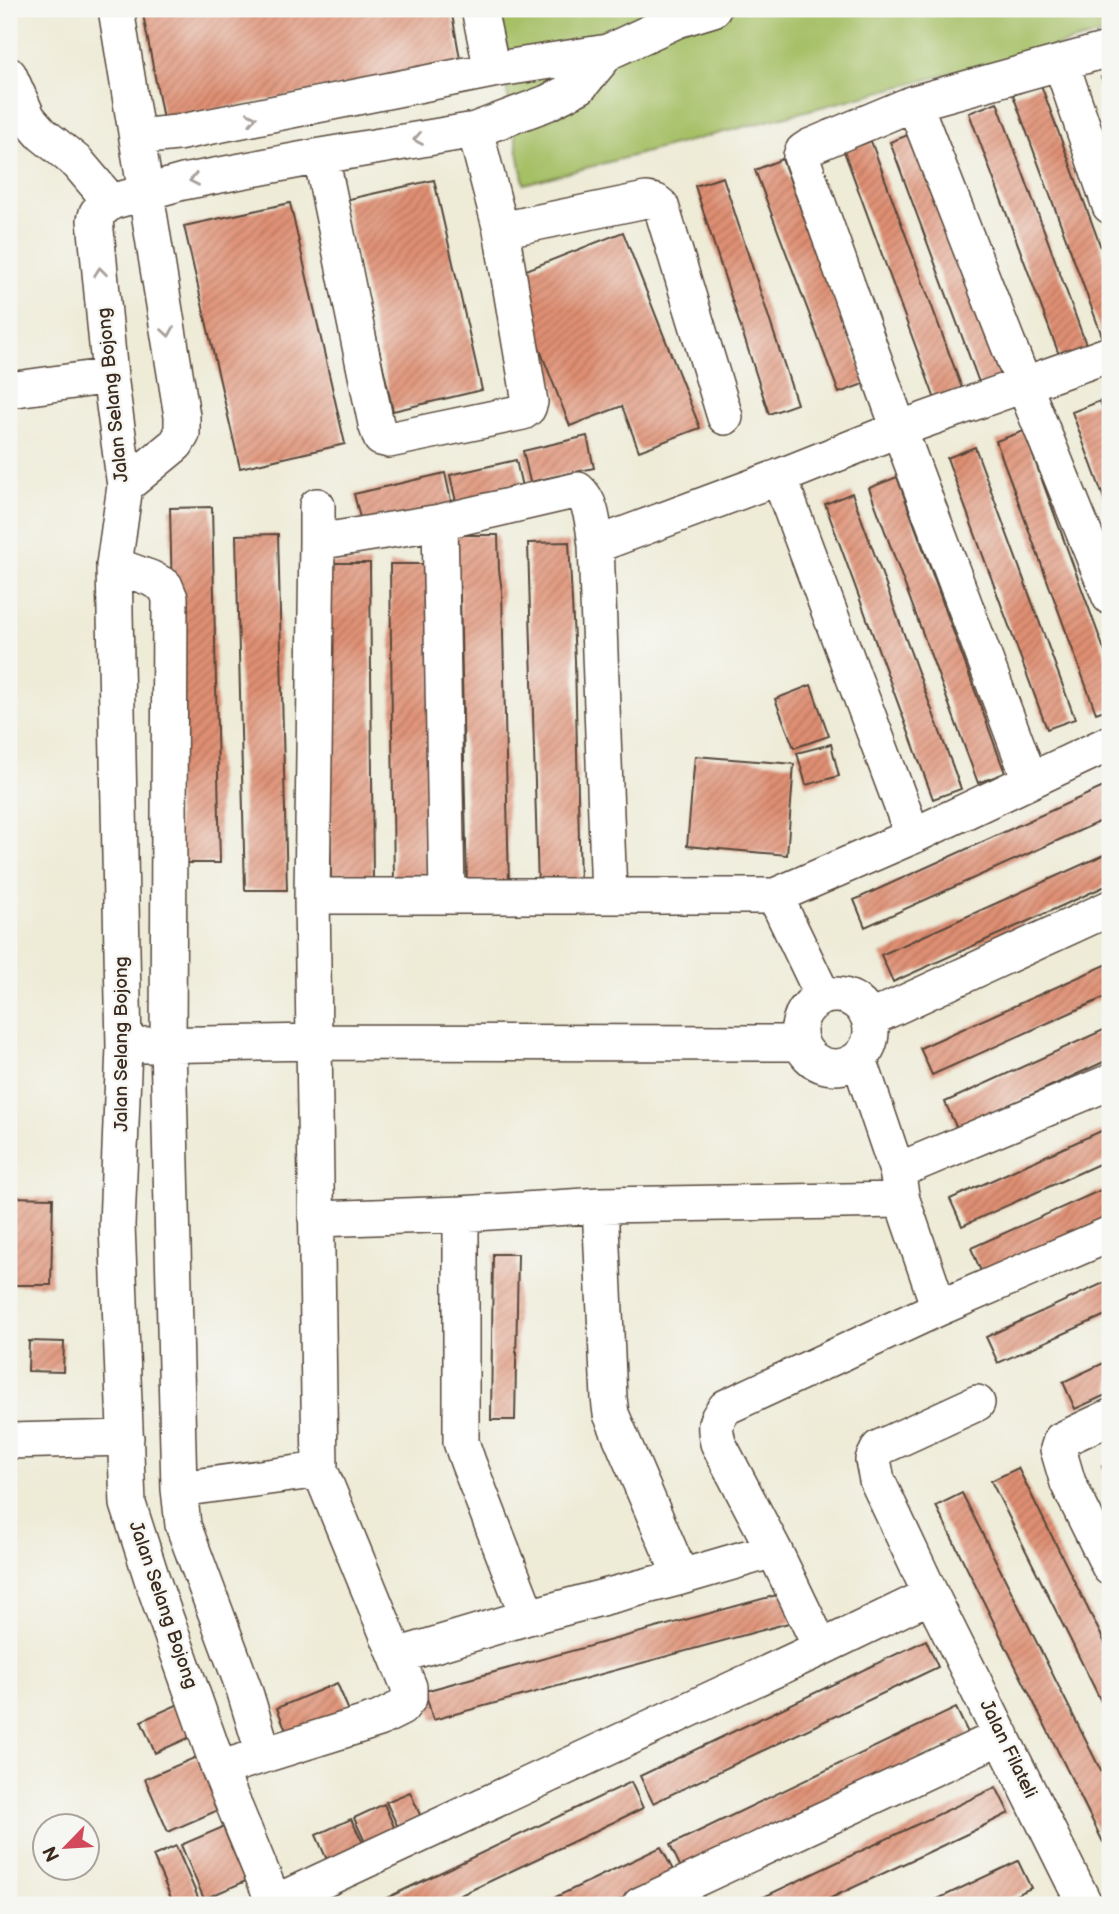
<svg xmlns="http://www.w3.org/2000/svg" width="1119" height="1914" font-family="'Balsamiq Sans',sans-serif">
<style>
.grass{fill:#a6c066;stroke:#707542;stroke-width:2}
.building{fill:url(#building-hatch)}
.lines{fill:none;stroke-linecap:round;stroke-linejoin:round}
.street-casing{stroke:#56473a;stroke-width:38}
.street{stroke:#fff;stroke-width:35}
.oneway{stroke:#a79f9a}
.labels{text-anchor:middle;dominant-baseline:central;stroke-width:5;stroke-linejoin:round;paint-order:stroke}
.street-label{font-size:19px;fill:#3b2a1e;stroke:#f6f6f2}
</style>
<defs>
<pattern id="building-hatch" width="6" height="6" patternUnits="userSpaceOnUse" patternTransform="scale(1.75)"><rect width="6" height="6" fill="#df8f73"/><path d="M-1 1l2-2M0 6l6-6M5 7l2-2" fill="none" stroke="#b6755e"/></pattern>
</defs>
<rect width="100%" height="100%" fill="#f6f6f2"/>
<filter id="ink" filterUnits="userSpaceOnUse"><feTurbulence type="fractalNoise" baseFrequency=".0143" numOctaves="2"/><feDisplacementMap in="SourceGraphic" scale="14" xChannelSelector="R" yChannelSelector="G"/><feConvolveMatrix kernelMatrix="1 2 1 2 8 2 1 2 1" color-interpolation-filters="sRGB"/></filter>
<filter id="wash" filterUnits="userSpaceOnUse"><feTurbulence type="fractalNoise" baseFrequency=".00686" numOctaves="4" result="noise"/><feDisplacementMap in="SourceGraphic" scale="28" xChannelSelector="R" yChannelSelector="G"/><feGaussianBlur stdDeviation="1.57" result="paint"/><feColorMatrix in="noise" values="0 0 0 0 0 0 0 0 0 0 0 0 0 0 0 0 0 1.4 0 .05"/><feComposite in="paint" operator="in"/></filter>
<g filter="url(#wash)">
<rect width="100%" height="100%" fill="#eeebd7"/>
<path class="grass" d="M492,9H1110V32L524,184Z"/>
<g id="blocks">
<path class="building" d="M142,9H451L461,64L163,119Z
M1110,74V100L1101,77Z
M1041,85L1110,272V342L1105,344L1013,95Z
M997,102L1088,350L1061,360L969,113Z
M918,131L1008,376L980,385L890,142Z
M871,141L963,391L936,402L844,151Z
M782,159L866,383L839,393L755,170Z
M723,177L797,404L769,414L695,186Z
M434,180L482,390L393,411L345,200Z
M290,203L345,444L240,468L184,226Z
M623,232L700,428L639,451L622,406L570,426L511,276Z
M1100,401L1110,429V515L1072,412Z
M1024,431L1110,666V708L1096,713L996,441Z
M587,436L594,468L530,482L523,451Z
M975,447L1075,719L1047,729L947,458Z
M516,460L522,487L456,502L450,475Z
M445,473L452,505L362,526L354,494Z
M897,477L1005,773L978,783L869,488Z
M852,493L961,789L933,799L825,504Z
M212,507L220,863H178L170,508Z
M278,534L287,890H245L236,535Z
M456,535H498L499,570L502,591L509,884L467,885L460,592L457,570Z
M569,542L575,660L580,886L538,887L528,543Z
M328,563H370L373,883H331Z
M390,564H432L435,884H394Z
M811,685L829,736L794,748L775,699Z
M831,744L839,776L806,785L797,753Z
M695,756L794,764L787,855L687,846Z
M1110,784V817L865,927L854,900Z
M1110,852V884L893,982L881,955Z
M1110,963V995L932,1075L920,1048Z
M1110,1027V1059L957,1129L945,1102Z
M1110,1127V1159L962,1226L950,1199Z
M1110,1186V1218L983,1276L971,1248Z
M9,1197L53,1198L51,1285H9Z
M493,1254H518L515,1420H491Z
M1110,1280V1313L998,1363L986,1337Z
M29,1341L64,1342L63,1372L28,1371Z
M1110,1360V1393L1075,1409L1063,1382Z
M1110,1462V1483L1102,1466Z
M1018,1468L1110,1653V1719L991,1481Z
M962,1493L1110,1789V1838L1103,1842L936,1506Z
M784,1593L792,1622L433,1720L425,1691Z
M926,1640L938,1667L653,1803L640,1776Z
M337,1683L352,1718L291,1743L277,1708Z
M181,1703L195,1735L155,1753L141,1721Z
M956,1708L969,1735L683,1872L670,1845Z
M201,1755L223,1808L168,1832L145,1779Z
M631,1782L643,1808L568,1844L440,1905H372Z
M996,1787L1009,1813L967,1834L816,1905H747Z
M410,1792L421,1817L398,1827L386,1802Z
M384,1804L395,1829L365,1842L354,1818Z
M351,1819L363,1843L327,1860L316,1835Z
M223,1827L246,1881L204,1899L181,1845Z
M176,1846L200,1902L193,1905H174L153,1856Z
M661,1847L675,1874L624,1898L608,1905H539Z
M1018,1861L1031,1888L994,1905H925Z"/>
</g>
</g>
<g filter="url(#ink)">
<use href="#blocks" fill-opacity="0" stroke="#56473a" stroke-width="2"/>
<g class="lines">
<defs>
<path id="street" d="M116,9L182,416V434L176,444L125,486
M479,9L492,70
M1061,63L1110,206
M9,75L28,118L42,134L78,163L111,202
M914,103L1024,385L1110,597
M137,137L177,133L492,70L608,52L677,20L713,9
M321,156L376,424L381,438L389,440L523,412L528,408L530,402L501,230L475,130
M501,230L646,200L656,202L661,206L725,417
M9,390L110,376
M779,477L913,836
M440,522L447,895
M317,542V506
M596,545L779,477L899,429L1110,354
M114,565L150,578L165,586L170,598L168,1044L179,1489L183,1525L244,1689L264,1755
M1030,780L899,429L801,156L803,151L809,147L914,103L1110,49
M312,896H775L823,996
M775,896L913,836L1110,743
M799 1031a36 36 0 1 1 72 0a36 36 0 1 1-72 0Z
M869,1019L1110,908
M145,1045L315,1042L800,1043
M859,1059L897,1171L902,1200L939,1308
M897,1171L1110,1082
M600,1205L609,1398L611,1414L681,1577
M461,1214V1442L468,1462L528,1617
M316,1219L461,1214L600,1205L902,1200
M977,1403L879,1448L873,1460L877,1480L931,1595L1084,1903
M1110,1417L1061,1440L1058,1449L1068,1483L1110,1568
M9,1441L126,1438
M179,1489L320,1470
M821,1648L774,1550L718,1443C714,1425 714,1422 726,1407L939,1308L1110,1234
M397,1656L528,1617L681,1577L774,1550
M219,1769L379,1719L401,1708L409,1698V1687L320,1470L312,896L317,542L440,522L578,490C593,503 593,527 596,545L609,896
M274,1903L821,1648L931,1595
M275,1905L219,1769L153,1582L128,1504L117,1225L124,1047L114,565L125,486L110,376L95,220L97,213L111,202L183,182L321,156L475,130L547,103L580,86L608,52
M640,1905L1002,1736"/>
</defs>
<use href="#street" class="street-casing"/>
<use href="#street" class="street"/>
</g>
<defs><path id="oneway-chevron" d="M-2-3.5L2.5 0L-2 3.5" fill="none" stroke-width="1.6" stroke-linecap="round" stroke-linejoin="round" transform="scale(1.75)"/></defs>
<g class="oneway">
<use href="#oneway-chevron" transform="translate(252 118) rotate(-11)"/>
<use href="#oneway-chevron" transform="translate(418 139) rotate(170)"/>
<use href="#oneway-chevron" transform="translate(194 180) rotate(169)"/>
<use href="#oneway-chevron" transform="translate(100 272) rotate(-96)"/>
<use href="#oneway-chevron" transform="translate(168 332) rotate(81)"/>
</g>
</g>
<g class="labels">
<g class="street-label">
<text transform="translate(113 395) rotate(-96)">Jalan Selang Bojong</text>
<text transform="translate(121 1044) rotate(-90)">Jalan Selang Bojong</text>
<text transform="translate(163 1605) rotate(71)">Jalan Selang Bojong</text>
<text transform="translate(1008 1749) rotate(64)">Jalan Filateli</text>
</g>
</g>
<rect width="1119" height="1914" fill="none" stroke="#f6f6f2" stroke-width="35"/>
<g transform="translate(66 1847) rotate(245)"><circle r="33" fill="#f6f6f2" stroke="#aba49d" stroke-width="2"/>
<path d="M0-5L12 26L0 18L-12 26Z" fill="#d1495b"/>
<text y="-10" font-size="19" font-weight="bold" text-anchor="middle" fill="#3b2a1e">N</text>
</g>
</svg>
